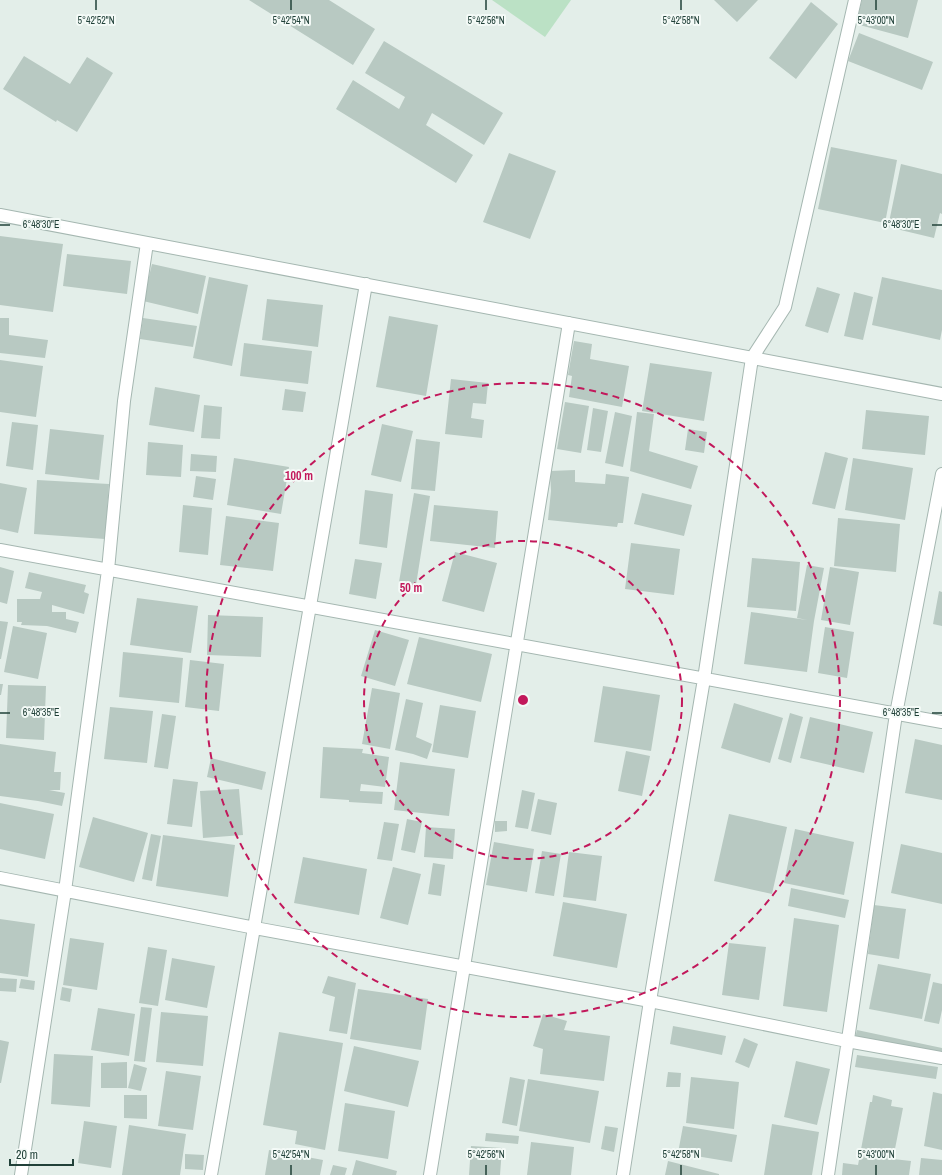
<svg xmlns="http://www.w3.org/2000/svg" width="942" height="1175" font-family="'Archivo Narrow',sans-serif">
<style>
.green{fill:#bbe1c5}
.building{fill:#b8c9c2}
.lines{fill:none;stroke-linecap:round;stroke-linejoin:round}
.street-casing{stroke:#a5b7b1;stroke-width:14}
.street{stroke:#fff;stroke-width:12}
.ticks{fill:none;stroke:#214139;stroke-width:1.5}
.ring{fill:none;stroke:#c2185b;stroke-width:2;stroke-dasharray:7 5}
.ticks-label{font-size:10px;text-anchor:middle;fill:#214139;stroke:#f4faf7;stroke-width:4;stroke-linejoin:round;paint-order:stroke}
.centre{fill:#c2185b;stroke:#f4faf7;stroke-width:2}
.ring-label{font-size:12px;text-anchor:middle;font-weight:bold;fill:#c2185b;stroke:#f4faf7;stroke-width:4;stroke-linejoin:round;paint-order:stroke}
</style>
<rect width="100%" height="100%" fill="#e3eee9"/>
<path class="green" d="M492,0H571L545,37Z"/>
<path class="building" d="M249,0H329L375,29L353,65Z
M714,0H758L737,22Z
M862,0H918L908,38L856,24Z
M811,2L838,24L796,79L769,58Z
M859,33L933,62L922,90L848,61Z
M384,41L503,113L484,145L432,113L426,125L473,155L456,183L336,109L353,80L399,109L405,97L365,73Z
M24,56L70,84L87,57L113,73L77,132L57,120L56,122L3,89Z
M831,147L897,160L885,223L818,209Z
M509,153L556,171L530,239L483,222Z
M901,164L942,174V214L940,213L934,238L888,227Z
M0,236L63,244L53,312L0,305Z
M67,254L131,261L127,294L63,286Z
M152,264L206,276L198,314L143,301Z
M209,277L248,285L232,366L193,358Z
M882,277L942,290V330L940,340L872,325Z
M817,287L840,294L828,333L805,326Z
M854,292L873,297L863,340L844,336Z
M267,299L323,305L318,347L262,340Z
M389,316L438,325L426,396L376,387Z
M0,318H9V335L48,340L45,358L0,353Z
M143,318L197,326L193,347L140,339Z
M574,341L592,344L590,359L629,366L622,407L569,397L572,376L568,375Z
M244,343L312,351L308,384L240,376Z
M0,360L43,366L36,417L0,412Z
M650,363L712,372L704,421L642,411Z
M451,379L488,383L486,404L473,403L471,418L484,420L482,438L445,434Z
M155,387L200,395L194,432L149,425Z
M285,389L306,392L303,412L282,410Z
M565,402L589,406L581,453L557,449Z
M204,405L222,407L220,439L201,438Z
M593,408L608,411L601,452L587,450Z
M866,410L929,416L925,455L862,449Z
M615,412L632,416L623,467L605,463Z
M637,412L654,414L649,451L698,466L691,489L630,471Z
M12,422L38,425L33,470L6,466Z
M382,424L413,431L401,482L371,475Z
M50,429L104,435L99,480L45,474Z
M688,429L707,432L704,453L685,450Z
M416,439L440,442L435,491L411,489Z
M148,442L183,445L181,477L146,475Z
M825,452L848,458L835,509L812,504Z
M191,454L217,456L216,472L190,471Z
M234,458L289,467L281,514L227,505Z
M853,458L913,468L905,520L845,510Z
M575,470V482L605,484L606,474L629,477L623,523H618L617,527L548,520L551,491L550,471Z
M196,476L216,479L213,500L193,497Z
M37,480L109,484L105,539L34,534Z
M0,483L27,488L18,533L0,529Z
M365,490L393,494L387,548L359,544Z
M414,493L430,496L416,585L399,582Z
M642,493L692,505L684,536L634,524Z
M183,505L212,508L208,555L179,552Z
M434,505L498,511L495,548L430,541Z
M226,516L279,523L273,571L220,565Z
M838,518L900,524L896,572L834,566Z
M631,543L680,549L674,595L625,589Z
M455,552L497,563L484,612L442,601Z
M752,558L800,562L796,611L747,607Z
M355,559L382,563L376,599L349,594Z
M807,565L824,568L814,621L807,672L744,664L751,612L807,620L797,618Z
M0,567L14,571L7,604L0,602Z
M830,567L859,572L850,625L821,620Z
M29,572L86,585L84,592L89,594L84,614L52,605V612H66V619L79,622L76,633L47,626L21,625L22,622H17V599H40L42,592L25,588Z
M939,591L942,592V626L933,624Z
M137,598L198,606L191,653L130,645Z
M208,615L263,617L261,657L207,655Z
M0,621L8,622L1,659H0Z
M13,626L47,633L38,679L4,672Z
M825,627L854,632L847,678L818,673Z
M375,630L409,640L395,686L361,676Z
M419,637L492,654L481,702L407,684Z
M123,652L183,658L179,703L119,697Z
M190,660L224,664L219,711L185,707Z
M0,684H3L1,695H0Z
M8,685L46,686L44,740L6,738Z
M603,686L660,695L651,751L594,742Z
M372,688L400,693L390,749L362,744Z
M406,699L423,703L416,737L432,744L427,759L413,754L395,750Z
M734,703L783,718L770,763L721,748Z
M440,705L476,711L468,758L432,752Z
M110,707L153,711L147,763L104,759Z
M790,713L803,717L791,763L778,759Z
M162,714L176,716L168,769L154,767Z
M810,717L873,732L864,773L800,758Z
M915,739L942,745V800L905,793Z
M0,744L56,752L54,772H61L60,790H49L65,793L62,806L38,801L0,796Z
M323,747L363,749L362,753L389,757L385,787L361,784L360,791L383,792L382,804L349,802V800L320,798Z
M626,751L650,756L642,796L618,791Z
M211,758L266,772L262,790L207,777Z
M400,762L455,769L449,816L394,810Z
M173,779L198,782L192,827L167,824Z
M239,789L243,835L203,838L200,791Z
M522,790L535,793L528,829L515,827Z
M538,799L557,803L551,835L531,831Z
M0,803L54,814L45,859L0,849Z
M729,814L787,827L772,894L714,881Z
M93,817L148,833L134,882L79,867Z
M407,819L422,822L415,853L401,850Z
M495,821H507V831L495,832Z
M384,822L399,824L392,861L377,859Z
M426,827L455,829L453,859L424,857Z
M795,829L854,842L844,895L784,883Z
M151,834L161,836L152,881L142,879Z
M163,835L235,845L228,897L156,886Z
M494,842L534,849L527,892L486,885Z
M901,844L942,853V904L891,893Z
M542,851L561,854L554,896L535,893Z
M569,852L602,856L596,901L563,897Z
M303,857L367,869L359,915L294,903Z
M433,863L445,865L441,896L428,894Z
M393,867L421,874L408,925L380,918Z
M791,888L849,900L845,918L788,906Z
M563,902L627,914L617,968L553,956Z
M874,905L906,909L899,959L868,954Z
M794,918L839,925L827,1012L783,1006Z
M0,919L35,924L28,977L0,973Z
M70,938L104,943L97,990L63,985Z
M729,943L766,947L759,1000L722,995Z
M148,947L167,950L158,1006L139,1003Z
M172,958L215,966L207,1008L165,1000Z
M878,964L931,974L922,1019L869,1009Z
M328,976L356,983L347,1034L329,1031L335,997L322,993Z
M0,978L17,979L16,992L0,991Z
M21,979L35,981L34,990L19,988Z
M933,982L942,984V1010L939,1024L924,1021Z
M62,987L72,989L70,1002L60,1000Z
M358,989L428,999L421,1050L350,1039Z
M141,1007L152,1008L145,1062L134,1061Z
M98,1008L135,1014L129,1056L91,1050Z
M161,1012L208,1016L203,1066L156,1062Z
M543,1014L567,1021L564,1030L610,1036L604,1081L540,1074L543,1049L533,1046Z
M673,1026L726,1036L722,1055L670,1044Z
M857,1030L942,1048V1057L855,1038Z
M279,1032L343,1043L325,1150L295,1144L297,1131L263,1125Z
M744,1038L758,1044L749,1068L735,1062Z
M0,1040L9,1042L1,1083H0Z
M354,1046L419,1061L408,1107L344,1091Z
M54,1054L93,1056L90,1107L51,1104Z
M857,1055L938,1067L936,1079L855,1067Z
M796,1061L830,1069L817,1125L784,1117Z
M127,1062V1088H101V1063Z
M134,1064L147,1068L141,1091L128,1088Z
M166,1071L201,1076L193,1130L158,1126Z
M668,1072L681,1073L680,1087H666Z
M510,1077L525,1080L517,1126L502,1123Z
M691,1077L739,1082L734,1129L686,1123Z
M528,1079L599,1091L590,1143L519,1131Z
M933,1092L942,1094V1150L924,1146Z
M124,1095H147V1119L124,1118Z
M873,1095L892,1100L891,1106L903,1108L893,1159L911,1161L909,1175H842L843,1163L858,1165L870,1102H872Z
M345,1103L395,1111L388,1159L338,1151Z
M84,1121L117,1126L111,1168L78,1163Z
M772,1124L819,1132L812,1175H764Z
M129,1125L186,1134L180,1175H122Z
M605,1126L618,1128L614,1152L601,1149Z
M683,1126L737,1135L732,1162L678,1153Z
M486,1133L519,1136L518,1144L485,1141Z
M531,1142L574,1147L571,1175H527Z
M471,1146L502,1148L500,1175H469Z
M269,1150L323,1160L320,1175H265Z
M185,1154L204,1155L203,1170L185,1169Z
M921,1158L942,1160V1175H919Z
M356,1160L397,1171L396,1175H352Z
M668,1161L719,1174V1175H665Z
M333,1165L347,1168L345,1175H330Z"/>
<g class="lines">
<defs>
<path id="street" d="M0,215L942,394
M0,550L942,722
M0,878L255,928L650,1001L847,1041L942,1058
M21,1175L65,891L108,570L124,401L147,243
M211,1175L366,284
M430,1175L569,323
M623,1175L650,1001L704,679L752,358L785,307L855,0
M828,1175L896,714L942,474"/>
</defs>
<use href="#street" class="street-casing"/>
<use href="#street" class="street"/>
</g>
<path class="ticks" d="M96,0V10M291,0V10M486,0V10M681,0V10M876,0V10M0,225H10M932,225H942M0,713H10M932,713H942M291,1165V1175M486,1165V1175M681,1165V1175M876,1165V1175"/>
<g class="ring">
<circle cx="523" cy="700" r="159"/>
<circle cx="523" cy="700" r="317"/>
</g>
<g class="ticks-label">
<text x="96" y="24">5°42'52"N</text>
<text x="291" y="24">5°42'54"N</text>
<text x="486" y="24">5°42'56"N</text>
<text x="681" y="24">5°42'58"N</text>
<text x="876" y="24">5°43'00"N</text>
<text x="901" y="228">6°48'30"E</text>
<text x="41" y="228">6°48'30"E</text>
<text x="901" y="716">6°48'35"E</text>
<text x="41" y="716">6°48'35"E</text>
<text x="291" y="1158">5°42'54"N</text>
<text x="486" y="1158">5°42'56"N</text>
<text x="681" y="1158">5°42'58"N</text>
<text x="876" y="1158">5°43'00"N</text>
</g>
<circle cx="523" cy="700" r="6" class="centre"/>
<g class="ring-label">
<text x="299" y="480">100 m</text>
<text x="411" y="592">50 m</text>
</g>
<path d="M10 1159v6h63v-6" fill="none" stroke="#214139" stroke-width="2"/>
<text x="16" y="1159" font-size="12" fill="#214139" stroke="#f4faf7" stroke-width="3" paint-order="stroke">20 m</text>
</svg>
